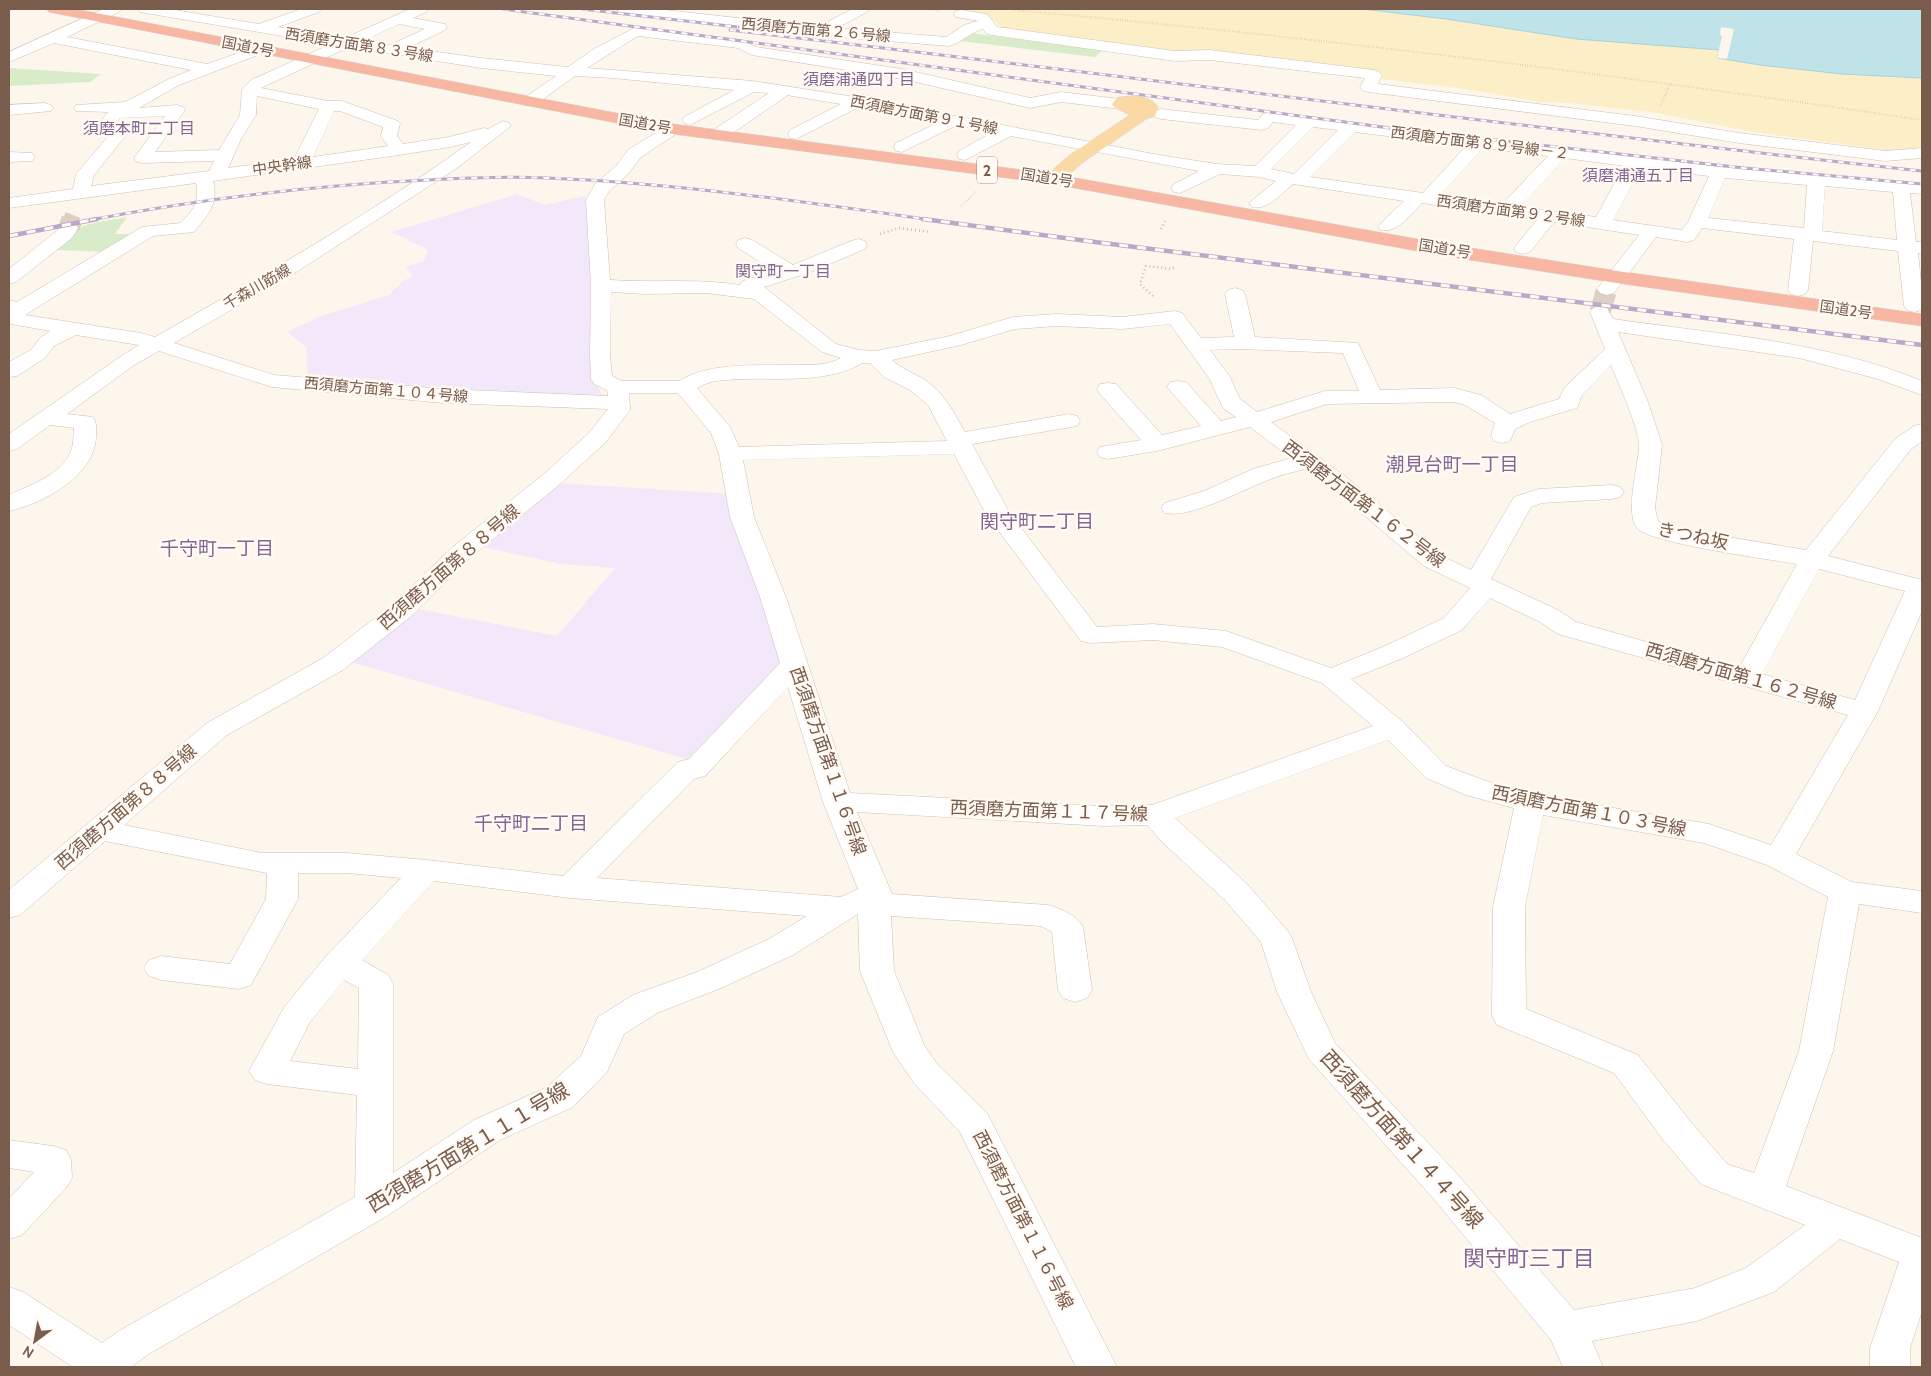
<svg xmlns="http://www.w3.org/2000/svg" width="1931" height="1376" font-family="Cabin,'Noto Sans JP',sans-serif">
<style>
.education{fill:#f3e8fa}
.green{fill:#d8ecc9}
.sand{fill:#fcefc7}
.water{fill:#bfe3e8;stroke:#a5d3da}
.pier{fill:#fdf6ec}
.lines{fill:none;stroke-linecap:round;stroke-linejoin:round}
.minor-tunnel-far1{stroke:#dcd0c4;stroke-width:16;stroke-dasharray:16 8;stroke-linecap:butt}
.minor-tunnel{stroke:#dcd0c4;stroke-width:21;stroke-dasharray:21 11;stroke-linecap:butt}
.minor-casing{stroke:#d1beb0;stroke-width:1}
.major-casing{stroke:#dad1cd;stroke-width:1}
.highway-casing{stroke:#dad1cd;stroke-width:1}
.path-far1{stroke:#d9b8a5;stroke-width:2;stroke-dasharray:0.5 2;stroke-linecap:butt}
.path{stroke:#d9b8a5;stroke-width:2.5;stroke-dasharray:1 3;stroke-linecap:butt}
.minor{fill:#fff;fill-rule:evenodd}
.major{fill:#fbd9a5;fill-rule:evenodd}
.highway{fill:#f7b7a3;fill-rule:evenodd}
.rail-far1-casing{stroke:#b9a8c9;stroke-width:3}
.rail-casing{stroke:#b9a8c9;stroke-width:4.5}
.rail-far1{stroke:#fffaf3;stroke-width:2;stroke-dasharray:6;stroke-linecap:butt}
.rail{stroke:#fffaf3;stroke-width:3;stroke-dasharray:9;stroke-linecap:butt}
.labels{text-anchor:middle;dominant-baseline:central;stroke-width:5;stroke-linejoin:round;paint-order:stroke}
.far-street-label{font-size:15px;fill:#7a5c4d;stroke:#fffaf3}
.far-neighbourhood-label{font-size:16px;fill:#846695;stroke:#fffaf3}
.shield{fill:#fffaf3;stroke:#a28b7f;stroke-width:1}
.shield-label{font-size:16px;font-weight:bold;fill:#7a5c4d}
.street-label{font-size:18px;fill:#7a5c4d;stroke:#fffaf3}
.neighbourhood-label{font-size:19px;fill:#846695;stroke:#fffaf3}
.near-street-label{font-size:21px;fill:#7a5c4d;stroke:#fffaf3}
.near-neighbourhood-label{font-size:22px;fill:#846695;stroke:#fffaf3}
</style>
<rect width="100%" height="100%" fill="#fdf6ec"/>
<path class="education" d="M517,194L545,205L585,196L591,242L590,302L592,371L603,399L443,393L308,378L306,347L287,332L321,316L389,295L403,281L413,276L406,267L424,261L428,250L392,232Z
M556,483L733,494L784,667L694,761L347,661L413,608L557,636L615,568L561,564L478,546Z"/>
<path class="green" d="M970,33L1103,50L1095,57L960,41Z
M9,68L101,74L90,82L9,86Z
M127,217L115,234H136L106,252L56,250C66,223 103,222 127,217Z"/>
<path class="sand" d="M942,9H1362L1446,19L1576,39L1719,50L1718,58L1842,74L1922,78V148L1900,152L1753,132L1657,113L1569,103L1540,102L1464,89L1382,79L1383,74L1212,52L1176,53L1005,30L988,16Z"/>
<path class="water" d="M1362,9H1922V78L1842,74L1760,65L1717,58L1719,50L1576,39L1446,19Z"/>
<path class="pier" d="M1721,27L1734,29L1727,59L1717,58L1722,36L1720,35Z"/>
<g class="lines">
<path class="minor-tunnel-far1" d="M71,220L73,215"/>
<path class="minor-tunnel" d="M69,228L72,219
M1600,312L1607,289"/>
<defs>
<path id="minor" d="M103,9H121L119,12L67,37L207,64L261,45L266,46L268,49L266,52L179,85L139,108L177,105L183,107L185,110L155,152L219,150L240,115L242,90L251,80L331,44L145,13L140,12L138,9H169L259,24L301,9H321L319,12L278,27L345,38L410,9H428L426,12L413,18L445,24L447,27L445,30L408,48L481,58L568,67L594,49L636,27L742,40L756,47L902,69L1030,98L1061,92L1120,99L1126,101L1128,104L1126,107L1120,109L1061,102L1030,108L902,79L752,55L738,48L638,36L587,68L753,81L855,97L863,94L869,96L871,100L1159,155L1217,164L1255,166L1296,125L1273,122L1268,128L1262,130L1161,119L1155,117L1153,114L1155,111L1161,109L1258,120L1263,114L1269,112L1719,167L1922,184V194L1910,193L1916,242H1922V254L1918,253L1922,292L1921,310L1914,312L1907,310L1904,306L1898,251L1813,241L1808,290L1805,294L1798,296L1791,294L1788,290L1794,239L1702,228L1694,240L1687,242L1656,237L1614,293L1607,295L1600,293L1597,289L1639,235L1554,222L1530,252L1523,254L1516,252L1514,248L1537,220L1422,203C1411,214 1397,234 1380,230L1378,226L1404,201L1293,184C1281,194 1267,211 1252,207L1249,203L1276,181L1259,177L1220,174L1180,193L1174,192L1171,188L1174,184L1199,171L1011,136L965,160L959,159L957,155L959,151L993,132L957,125L902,152L896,151L894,147L896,143L939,122L859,107L796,139L790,138L788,134L790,130L841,104L792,96L788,95L724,139H712L710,135L712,131L769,93L754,92L690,125L684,123L682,120L684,117L734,90L613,78L575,76L535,105H523L521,102L523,99L556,76L481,68L349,47L261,88L328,101H342L398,121L400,124L397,136L403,144L449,137L484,128L488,129L503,121L509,123L511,126L457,168L298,271L174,343L274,375L443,389L608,396L607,390L594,384L591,379L590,355L591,285L586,200L595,184L616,166L629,149L667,126H679L681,129L679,132L641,157L628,174L609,191L604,200L610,280C654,283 698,278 740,285L743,281L775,271L738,248L736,244L738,240L745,238L752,240L793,265L851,241L858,239L865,241L867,245L865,249L808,273L764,287L836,344L859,350L876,351L950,336L1013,317L1057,314L1122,317L1175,311L1182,313L1201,338L1234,337L1225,294L1228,290L1235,288L1242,290L1245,294L1255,337L1358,343L1380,390L1454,388L1481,395L1510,414L1559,399L1564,388L1605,349L1590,312L1593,308L1600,306L1607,308L1613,319C1716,334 1825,341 1922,381V395L1878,379L1799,358L1618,332L1648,402L1662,445L1655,508L1658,521L1674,528L1806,550L1895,439L1914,426L1922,424V441L1911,449L1828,556L1922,580V611L1878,711L1796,854L1852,882L1922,891V913L1859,904L1833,1051L1786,1186L1922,1238V1311L1910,1348V1367H1870V1348L1899,1262L1840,1239L1774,1292L1697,1321L1592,1341L1603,1367H1563L1551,1340L1432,1197L1309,1059L1277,992L1261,942L1225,900L1163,843L1147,825L1104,826L857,812L892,894L1048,905C1062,909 1076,915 1083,927L1092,990L1087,998L1075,1002L1063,998L1058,990L1052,932L1041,926L891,916L894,971L925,1047L938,1065L987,1113L1117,1367H1076L960,1132L914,1083L893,1052L860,971L858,914L793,955L721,988L657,1013L624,1034L607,1072L573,1107L500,1140L387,1216L147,1355L131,1367H73L9,1325V1287L23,1292L102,1343L119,1331L355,1197L357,1095L267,1084L255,1080L249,1071L285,1006L328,954L401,878L347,873H298V899L251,985L239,989L161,980L149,976L144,968L149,960L161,956L230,964L266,899L267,873L105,841L20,915L9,918V890L207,723L323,658L392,605L454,546L544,474L589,433L608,409L443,403L272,387L159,351L134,365L67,414L93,417C97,423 96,429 96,436C96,475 43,504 9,511V495C30,485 62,475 71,451C74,444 73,435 74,428L50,425L17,449L9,451V434L120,357L139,345L76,335L54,346L45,358L17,376L9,377V362L31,350L40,338L50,331L11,324L9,323V300L17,302L142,227L181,223C193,210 200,201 196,183L9,208V198L73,189L76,174L112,132L99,129L97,126L108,112L76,111L74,108L76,105L125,102L169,79L191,70L54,43L9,62V52ZM399,24L425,29L390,45L363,41ZM257,96L319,109L294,159L228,168L241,139L256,115ZM334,111H340L383,127L381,136L388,146L313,157ZM165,116L134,158L137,162L143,163L214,161L209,171L91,186L94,175L131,129L129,126L116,123L120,118ZM1313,127L1338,130L1294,174L1271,169ZM1355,132L1466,146L1423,193L1310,177ZM471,142C371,214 262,276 155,337L141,333L25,315L153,236L194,232C208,214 219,205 213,181L399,155L450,147ZM1483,148L1548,156L1502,204L1440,195ZM1565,158L1624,166L1596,217L1520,207ZM1641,168L1709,176L1688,222L1682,230L1613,220ZM1725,178L1807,185L1804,228L1708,218ZM1825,186L1893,192L1897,240L1822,231ZM611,292L645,294L706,293L754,299L822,352L841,358C829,365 812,365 799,365C762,366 711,361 679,381H622L612,376L610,355ZM1170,324L1209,378L1223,408L1236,417L1221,421L1186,382L1178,381L1170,382L1167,387L1201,426L1162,435L1116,384L1108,383L1100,384L1097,389L1100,394L1141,440L1100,447L1097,452L1100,457L1108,459L1157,451L1250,427L1291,458L1253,469L1204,491L1165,503L1161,508L1165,513C1190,519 1242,490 1268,480C1280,475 1293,472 1305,469L1334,490L1424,566L1470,588L1444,618L1385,646L1331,668L1226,631L1153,624L1097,627L1009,512L972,444L1077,426L1080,421L1077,416L1069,414L965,432C954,413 944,392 925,380C913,373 902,369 892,360L961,345L1015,329L1057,326L1122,329ZM1239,349L1343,353L1359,391H1325L1257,412L1240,399L1230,377L1210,350ZM862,363H870L884,377L910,390L928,405L947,441L739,447L730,427L697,388C711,379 728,380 745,379C783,378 829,383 862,363ZM1611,365C1618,382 1641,433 1639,448C1638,466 1624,516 1638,529C1654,544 1769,559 1797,564L1739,668L1576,622L1558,610L1491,579L1531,507L1542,503L1612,499L1620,497L1624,492L1620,487L1612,485L1539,489L1514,497L1471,570L1442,556L1350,480L1271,422L1327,404L1454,402L1465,405L1495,423L1491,436L1494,441L1502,443L1510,441L1515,429L1530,422L1577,408L1582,395ZM629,393H678L711,433L719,454L730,517L761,600L780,663L689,759L678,762L563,876L427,860L347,853H262L124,825L227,735L343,670L410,617L472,556L560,484L605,443L630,410ZM954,454L986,514L1081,641L1090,643L1153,640L1222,647L1322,683L1373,726L1152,805L1104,806L850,793L787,600L754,517L743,460ZM1819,569L1905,591L1855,700L1762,674ZM1490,598L1540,622L1558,634L1848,715L1771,845L1709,824L1531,794L1486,781L1446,766L1403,722L1351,679L1403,658L1462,630ZM788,687L823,802L858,889L841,897L597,878L694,779L705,776ZM1388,740L1426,778L1466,795L1514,808L1493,907L1492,1016L1497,1025L1614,1073L1664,1141L1701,1184L1805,1225L1746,1268L1695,1288L1574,1310L1458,1175L1335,1043L1311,992L1292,938L1287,930L1247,884L1175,818ZM1543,815L1704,843L1767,865L1828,897L1799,1051L1754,1173L1727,1164L1690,1121L1638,1055L1526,1009L1525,907ZM434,881L570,898L807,916L769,939L697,972L633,995L598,1017L581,1056L547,1087L474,1120L393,1173V983L388,975L362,960ZM344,980L359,988L358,1069L290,1061L310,1022Z
M617,9H657L818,27L852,9H869L867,12L837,28L946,37L964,25L978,21L956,17L954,14L956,11L961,10L987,14L997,27L1175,51L1210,50L1374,70L1379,72L1382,75L1378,84L1635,116L1739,133L1885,151L1922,148V158L1885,161L1739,143L1635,126L1368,92L1362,90L1360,87L1365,78L1210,60L1175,61L992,35L987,34L983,29C970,32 962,43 949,46L789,33L624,13L619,12Z
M45,103L51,105L53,108L51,111L9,115V105Z
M9,152L32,153L35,157L32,161L9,162Z
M69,222L76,224L78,228L72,238L16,282L9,284V269L58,230L62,224Z
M9,1140L53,1146L66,1150L71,1160L72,1178L66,1188L22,1235L9,1239V1199L34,1172L9,1168Z"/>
<path id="major" d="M1130,96C1141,96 1152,98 1158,107L1155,116L1146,119L1082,163L1059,183L1053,184L1047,183L1044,179L1047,175L1070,155L1130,115L1114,107L1112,104L1117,98Z"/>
<path id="highway" d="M47,9H75L673,124L1053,174L1439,243L1617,271L1922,314V326L1617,283L1439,255L1053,184L673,134L54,13L49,12Z"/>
</defs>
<use href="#minor" class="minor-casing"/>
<use href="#major" class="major-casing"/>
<use href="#highway" class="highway-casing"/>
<path class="path-far1" d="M924,9L941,11
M1013,10C1317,37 1620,75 1922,120
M1661,105L1670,84
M961,206L977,191"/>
<path class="path" d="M1161,229L1165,221
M880,234L899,228L930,232
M1153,296L1140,284L1146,266L1171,269L1175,267"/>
<use href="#minor" class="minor"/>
<use href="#major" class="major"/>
<use href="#highway" class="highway"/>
<defs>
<path id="rail-far1" d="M503,9L1389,128L1744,168L1922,184
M582,9L738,27
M730,30C1128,76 1524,128 1922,171
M90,220C202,199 314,185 428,180C467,178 507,176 547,178C676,183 804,202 932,220"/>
<path id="rail" d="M923,219L1095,242L1922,345
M9,236L97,219"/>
</defs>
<use href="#rail-far1" class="rail-far1-casing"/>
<use href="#rail" class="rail-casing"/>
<use href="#rail-far1" class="rail-far1"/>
<use href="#rail" class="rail"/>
</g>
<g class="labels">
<g class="far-street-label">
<text transform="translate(816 30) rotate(5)">西須磨方面第２６号線</text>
<text transform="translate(359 45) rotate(9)">西須磨方面第８３号線</text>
<text transform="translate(248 47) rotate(11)">国道2号</text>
<text transform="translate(924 115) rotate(11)">西須磨方面第９１号線</text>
<text transform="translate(645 124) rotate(10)">国道2号</text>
<text transform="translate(1480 143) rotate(7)">西須磨方面第８９号線－２</text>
<text transform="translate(282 166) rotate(-8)">中央幹線</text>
<text transform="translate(1047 178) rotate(9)">国道2号</text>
<text transform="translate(1511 211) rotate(8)">西須磨方面第９２号線</text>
<text transform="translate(1445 249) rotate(9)">国道2号</text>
<text transform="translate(257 287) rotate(-30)">千森川筋線</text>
<text transform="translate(1846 310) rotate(8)">国道2号</text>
<text transform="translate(386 390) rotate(5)">西須磨方面第１０４号線</text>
</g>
<g class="far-neighbourhood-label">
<text x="859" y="79">須磨浦通四丁目</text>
<text x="139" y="128">須磨本町二丁目</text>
<text x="1638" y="175">須磨浦通五丁目</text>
<text x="783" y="271">関守町一丁目</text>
</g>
<rect class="shield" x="977" y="156.5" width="20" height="27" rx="4"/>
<g class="shield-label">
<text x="987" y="170">2</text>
</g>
<g class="street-label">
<text transform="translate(1364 504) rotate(37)">西須磨方面第１６２号線</text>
<text transform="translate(1693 536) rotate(12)">きつね坂</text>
<text transform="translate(449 567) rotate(-41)">西須磨方面第８８号線</text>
<text transform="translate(1741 676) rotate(16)">西須磨方面第１６２号線</text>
<text transform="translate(828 761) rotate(71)">西須磨方面第１１６号線</text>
<text transform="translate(126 807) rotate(-41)">西須磨方面第８８号線</text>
<text transform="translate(1049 811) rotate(2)">西須磨方面第１１７号線</text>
<text transform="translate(1589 811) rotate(11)">西須磨方面第１０３号線</text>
<text transform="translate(1023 1220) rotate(63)">西須磨方面第１１６号線</text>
</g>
<g class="neighbourhood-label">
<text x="1452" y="464">潮見台町一丁目</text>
<text x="1037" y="521">関守町二丁目</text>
<text x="217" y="548">千守町一丁目</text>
<text x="531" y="823">千守町二丁目</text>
</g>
<g class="near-street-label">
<text transform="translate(1402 1139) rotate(48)">西須磨方面第１４４号線</text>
<text transform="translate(468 1147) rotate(-31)">西須磨方面第１１１号線</text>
</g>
<g class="near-neighbourhood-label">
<text x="1529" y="1258">関守町三丁目</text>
</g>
</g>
<rect width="1931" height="1376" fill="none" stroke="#7a5c4d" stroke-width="20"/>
<g transform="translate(35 1341) rotate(212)" stroke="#fffaf3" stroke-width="4" paint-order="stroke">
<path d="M0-4L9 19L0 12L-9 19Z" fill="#7a5c4d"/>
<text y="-8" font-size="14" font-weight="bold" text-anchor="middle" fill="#7a5c4d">N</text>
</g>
</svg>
